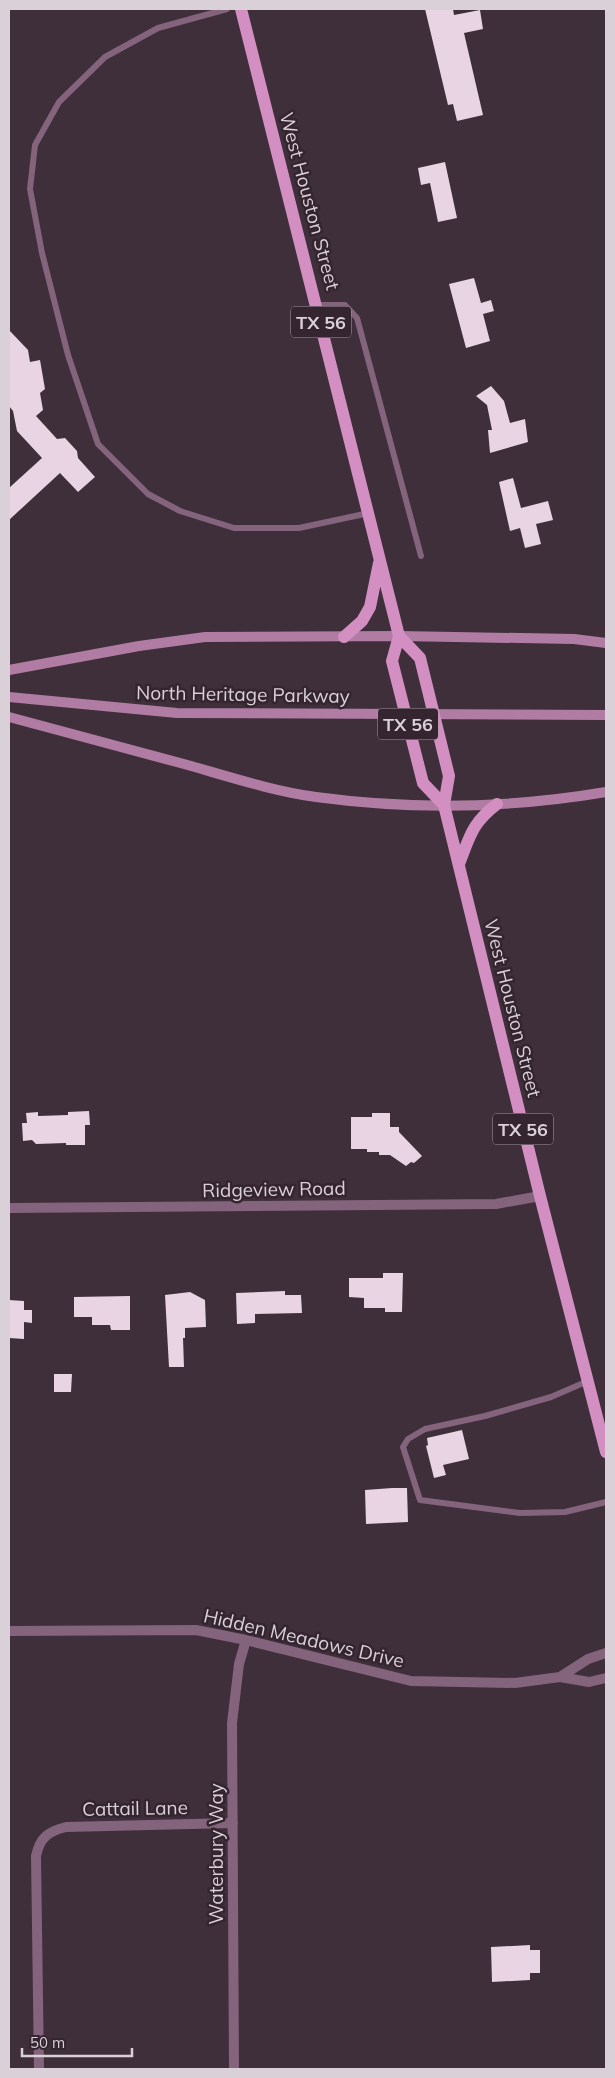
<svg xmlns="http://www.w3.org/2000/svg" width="615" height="2078" font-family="Mulish,sans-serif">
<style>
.building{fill:#e8d4e3}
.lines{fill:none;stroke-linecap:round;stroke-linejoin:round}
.lane{stroke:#84637c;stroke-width:6}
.street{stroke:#84637c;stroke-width:10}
.secondary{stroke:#b17ca3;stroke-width:10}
.primary{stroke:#d38fc2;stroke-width:12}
.labels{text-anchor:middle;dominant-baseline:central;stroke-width:5;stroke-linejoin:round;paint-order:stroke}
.shield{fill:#342530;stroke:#a89da5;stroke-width:1}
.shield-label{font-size:18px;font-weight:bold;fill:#dad0d7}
.street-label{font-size:19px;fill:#dad0d7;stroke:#342530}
</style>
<rect width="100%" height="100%" fill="#3e2f3a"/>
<path class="building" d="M425,9H453L454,15L480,10L483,29L464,33L483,115L457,121L453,104L448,105Z
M445,162L457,218L438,222L430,183L421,185L418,168Z
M474,278L481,303L491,300L494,311L483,314L490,341L466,348L449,284Z
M9,330L28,350L30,362L40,360L45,389L40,393L43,410L36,416L57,439L65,438L77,451L78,458L95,477L78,492L60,473L9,520V488L42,458L17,431L13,411L9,406Z
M491,386L504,401L510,423L525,419L528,442L490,453L488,430H492L487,405L476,396Z
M513,478L521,508L548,501L553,520L536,524L541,544L525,548L520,528L510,531L499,482Z
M89,1111L90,1125H85V1145H66V1143L36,1144L32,1140L23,1141L22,1123H27L26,1113L38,1112V1116L68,1115V1112Z
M372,1113H390V1127H399V1132L422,1156L414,1163L411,1162L406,1166L390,1155H379V1152H367V1149H351V1117H372Z
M383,1273H403L402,1312H385V1308H364V1298L349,1297V1278H383Z
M285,1291V1295H301L302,1313L255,1314V1323L237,1324L236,1293Z
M190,1292L205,1300L206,1327L185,1328V1338H183L184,1367H169L165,1295Z
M130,1296V1330H111L110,1325H92V1317H74V1297Z
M9,1300L24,1301V1310H32V1323L24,1322V1339L9,1338Z
M54,1374H72L71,1392H54Z
M462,1430L469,1459L443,1465L446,1475L434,1478L426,1446L428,1445L427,1438Z
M392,1488H407L408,1522L366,1524L365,1490Z
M530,1945V1950H540V1973H530V1980L492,1982L491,1947Z"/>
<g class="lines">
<path class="lane" d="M227,9L158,28L105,57L59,102L35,145L30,189L42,253L68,355L98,444L148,494L180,511L234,528H299L369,513
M317,305H345L357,318L421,556
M588,1381L551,1397L485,1416L425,1429L408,1439L403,1447L420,1500L520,1513L565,1512L606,1502"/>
<path class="street" d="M9,1208L496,1204L540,1196
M9,1631L196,1630L246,1640L411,1681L515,1683L560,1677L589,1682L606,1678
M560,1677L588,1659L606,1653
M39,2069L36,1856C40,1837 49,1831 66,1827L233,1823
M234,2069L232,1723L239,1664L246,1640"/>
<path class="secondary" d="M9,670L139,646L205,637L399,636L574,639L606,643
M9,697L177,713L606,715
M9,717C67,733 126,748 184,764C227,776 272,791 316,797C412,810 511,808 606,792"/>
<path class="primary" d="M241,9L399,636L420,658L449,776L444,805L540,1196L606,1452
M399,636L392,661L423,783L444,805
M344,637L362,621L370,607L379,563
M459,864C470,836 472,823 497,804"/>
</g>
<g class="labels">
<g class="shield">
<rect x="291" y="306.5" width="60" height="31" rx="4"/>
<rect x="378" y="708.5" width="60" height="31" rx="4"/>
<rect x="493" y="1113.5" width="60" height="31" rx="4"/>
</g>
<g class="shield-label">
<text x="321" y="322">TX 56</text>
<text x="408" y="724">TX 56</text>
<text x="523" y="1129">TX 56</text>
</g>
<g class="street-label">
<text transform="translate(310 201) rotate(75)">West Houston Street</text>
<text transform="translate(243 694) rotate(1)">North Heritage Parkway</text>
<text transform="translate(513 1008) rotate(76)">West Houston Street</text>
<text transform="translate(274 1189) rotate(-1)">Ridgeview Road</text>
<text transform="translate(304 1638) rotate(13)">Hidden Meadows Drive</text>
<text transform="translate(135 1808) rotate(-1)">Cattail Lane</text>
<text transform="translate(216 1854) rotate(-90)">Waterbury Way</text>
</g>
</g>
<rect width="615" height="2078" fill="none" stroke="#dad0d7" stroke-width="20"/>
<path d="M22 2048v8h110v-8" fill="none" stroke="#dad0d7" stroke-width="2.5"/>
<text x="30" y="2048" font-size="15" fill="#dad0d7" stroke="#342530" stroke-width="4" paint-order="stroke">50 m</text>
</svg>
